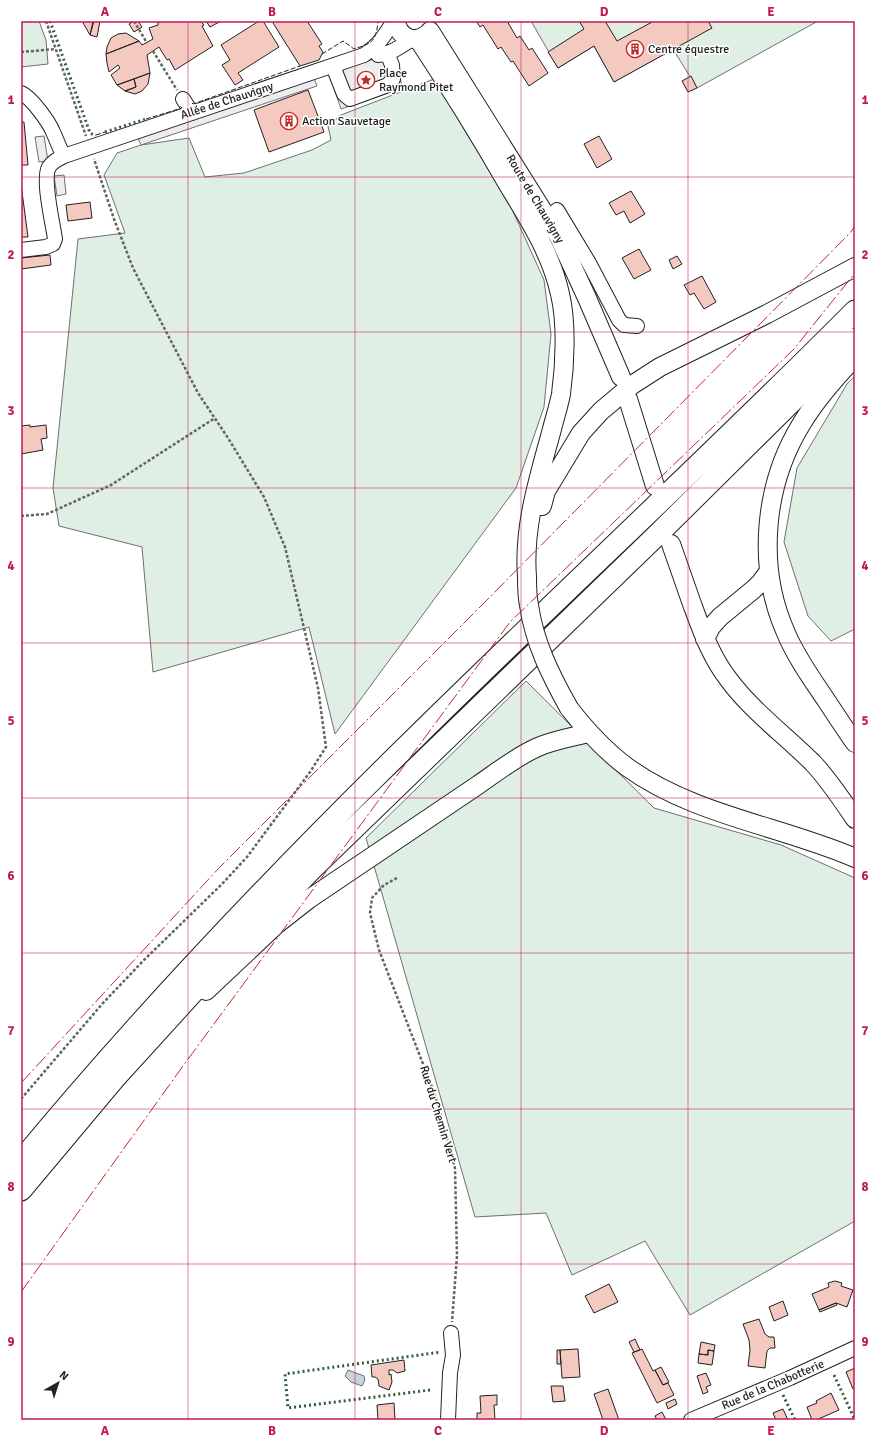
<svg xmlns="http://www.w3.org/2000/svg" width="876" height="1441" font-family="Signika,sans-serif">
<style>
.green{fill:#e0efe3;stroke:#6f6f6f}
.parking{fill:#ededed;stroke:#6f6f6f}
.water{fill:#c7d3dd;stroke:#6f6f6f}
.building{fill:#f3c9c0;stroke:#222}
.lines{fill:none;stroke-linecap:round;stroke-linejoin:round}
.minor-casing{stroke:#222;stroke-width:16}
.major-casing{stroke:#222;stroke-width:20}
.highway-casing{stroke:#222;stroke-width:23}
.path{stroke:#646464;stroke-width:2.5;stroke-dasharray:3 2;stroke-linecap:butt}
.minor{stroke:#fff;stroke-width:14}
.major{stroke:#fff;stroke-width:18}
.highway{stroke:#fff;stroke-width:21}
.major-bridge-casing{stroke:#222;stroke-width:20;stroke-linecap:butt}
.major-bridge{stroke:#fff;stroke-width:18}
.hedge{stroke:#2f5e38;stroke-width:3;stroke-dasharray:2 3;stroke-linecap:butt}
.fence{stroke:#222;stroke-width:1;stroke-dasharray:5 2;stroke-linecap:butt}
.power{stroke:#c62828;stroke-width:1;stroke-dasharray:14 3 2 3;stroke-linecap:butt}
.grid{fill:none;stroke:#c2185b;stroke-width:1;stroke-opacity:0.55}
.labels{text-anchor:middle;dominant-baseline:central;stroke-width:3;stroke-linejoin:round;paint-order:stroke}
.poi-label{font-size:12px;fill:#222;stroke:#fff;text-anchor:start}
.street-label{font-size:12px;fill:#222;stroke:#fff}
.neatline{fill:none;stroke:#c2185b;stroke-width:1.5}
.grid-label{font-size:13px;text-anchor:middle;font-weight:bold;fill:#c2185b}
</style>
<rect width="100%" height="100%" fill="#fff"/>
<path class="green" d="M21,21H39L46,40L48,64L21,67Z
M531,21H818L697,88L673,49L614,82L594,46L558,68Z
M434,79L511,207L544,280L551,334L544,407L516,488L335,734L309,627L153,672L142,547L59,526L53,488L78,239L125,233L104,175L117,153L141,145L189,138L205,177L244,173L312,150L331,140L328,126L341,115Z
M855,376V629L831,641L808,616L784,542L797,468L847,384Z
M526,681L654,808L781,845L855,878V1221L690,1315L645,1241L572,1275L546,1213L475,1217L366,838Z"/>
<path class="parking" d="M392,53L403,88L341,109L329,73Z
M312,73L317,86L141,145L135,131Z
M44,136L48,161L39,162L35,137Z
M64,175L66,194L57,196L54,176Z"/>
<path class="water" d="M348,1370L364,1376L365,1380L362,1386L351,1382L345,1376Z"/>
<path class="building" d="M82,21H93L90,35Z
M94,21H100L97,37L90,35Z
M134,21H138L142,27L134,32L129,24Z
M162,21H200L204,25L202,26L213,46L175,70L169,59L167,60L159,47L147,55L150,73L117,85L111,75L120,68L118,65L109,72L107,63L106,54L139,41L142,45L153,39L149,28L158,25V22Z
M206,21H221L210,27Z
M259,21H263L279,47L238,73L243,80L235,85L222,65L230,60L221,45Z
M275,21H307L322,44L319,46L323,52L319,60L300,66L273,23Z
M476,21H507L517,38L520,36L529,50L532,48L548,73L529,86L513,61L511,62L501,47L498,49L483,25L480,27Z
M579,21H605L617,41L654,21H708L712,28L614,82L594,46L558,68L548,52L584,29Z
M126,33L139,41L106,54L107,47L111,38L118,34Z
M150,73L148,84L142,91L135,94L125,91L136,87L134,79Z
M691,76L697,88L688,92L682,81Z
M134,79L136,87L125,91L117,85Z
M308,90L324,132L269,152L254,110Z
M21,122H24L28,165H21Z
M599,136L612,159L597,168L584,144Z
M21,184L28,237H21Z
M631,191L645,214L630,223L624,211L616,215L609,203Z
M90,202L92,218L68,221L66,205Z
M639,249L651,270L634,279L622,258Z
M50,255L51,265L21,269V258Z
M677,256L682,264L673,269L669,260Z
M702,276L716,302L704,309L694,293L690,295L684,285Z
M30,425V427L46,425L47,438L41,439L43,450L21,454V426Z
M835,1281L842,1283L841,1286L853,1290L847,1307L836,1303L819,1310L812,1294L829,1287L828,1283Z
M609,1284L618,1302L594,1313L585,1296Z
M783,1301L788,1315L774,1321L769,1307Z
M836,1303L837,1305L820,1312L819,1310Z
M759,1319L765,1334L769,1337H774L775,1348H770L767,1351L765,1368L748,1366L750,1350L749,1340L743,1324Z
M635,1339L640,1350L634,1352L629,1342Z
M701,1342L715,1345L714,1351L708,1350V1355L699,1354Z
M578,1349L580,1377L562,1378L560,1350Z
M642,1349L653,1371L655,1370L663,1385L668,1383L674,1395L657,1403L632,1353Z
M557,1350H560L561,1364H557Z
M708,1350L714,1351L712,1365L698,1363L699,1354L708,1355Z
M404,1360L405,1371L397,1373L393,1370H389V1375L391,1374L392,1382L389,1390L379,1386L378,1379L375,1377H372L371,1365Z
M661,1367L669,1382L663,1385L655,1370Z
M855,1368V1388L853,1389L846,1372Z
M706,1373L711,1385L706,1387L708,1392L703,1394L697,1376Z
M551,1386H563L565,1401L553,1402Z
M608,1389L619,1420H603L594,1394Z
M831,1393L839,1410L816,1420H812L807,1407L817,1403L816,1401Z
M497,1395V1405H494L495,1420H477V1413H481L480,1396Z
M675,1399L677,1404L668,1409L666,1403Z
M394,1403L395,1420H378L377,1405Z
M783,1409L788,1420H776L773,1413Z
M662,1412L666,1420H657L655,1416Z"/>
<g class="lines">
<defs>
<path id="minor" d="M378,55C391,54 401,46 412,39
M333,66L344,94L350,99L388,85L393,79L392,65L387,53
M21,93C31,97 49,122 53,132C57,140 59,148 64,156
M183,99L192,113
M557,210L589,263L619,320L624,325L637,326
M21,250L46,247L53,244L55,239C53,224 42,179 49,167C52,162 58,159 64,156L364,55C381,43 383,37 394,21
M448,1420L450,1373L453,1355L451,1333
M691,1420L790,1378L855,1348"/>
<path id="major" d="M396,21C398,37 415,45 427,34
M430,31L558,235L587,298L621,377
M418,39C449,86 479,134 507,183C528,218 551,253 560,294C567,323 565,365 561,394C559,405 555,417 552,429C539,477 523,526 527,577
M855,357C836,377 817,398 802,423C764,484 756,566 786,633C796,657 812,679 826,700C836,715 845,729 855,743
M628,399L655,486
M542,506L546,491L581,433L601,411L632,385L660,367L767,314L855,267
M671,544C678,564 685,584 692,604C702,631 711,657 729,680C753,712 785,735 813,763C829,780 842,800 855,819
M705,639L711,627L720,617L754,589L761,582L769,571
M569,708C586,730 604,750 627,767C693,815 781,826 855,858
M206,991L277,924L309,899L478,785C497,772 517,756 538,747C554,740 572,737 589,733"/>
<path id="highway" d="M21,1161C144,1012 279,871 417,736C562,593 712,455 855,311
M21,1190L114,1079L214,969L314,867L655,537L855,339"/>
</defs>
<use href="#minor" class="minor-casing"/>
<use href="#major" class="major-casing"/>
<use href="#highway" class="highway-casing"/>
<path class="path" d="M46,21L86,136
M134,21L147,43
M153,51L177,90
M21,52L56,49
M21,516L47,514L111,485L215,418
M397,878L384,885L372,898L370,913L379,950L435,1095L455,1168L457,1256L452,1322
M21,1099L103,1003L143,961L223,883L247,857L310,772L326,747L318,688L285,547L264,497L228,438L198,393L133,268L114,219L94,159"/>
<use href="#minor" class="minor"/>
<use href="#major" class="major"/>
<use href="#highway" class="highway"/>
<defs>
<path id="major-bridge" d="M527,577C527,586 527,596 529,605C534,642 551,676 569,708"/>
</defs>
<use href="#major-bridge" class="major-bridge-casing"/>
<use href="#major-bridge" class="major-bridge"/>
<path class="hedge" d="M50,21L90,133L94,135H96
M105,132L146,119
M834,1375L855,1420
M430,1390L288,1408L285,1374L441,1352
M783,1395L795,1420"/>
<path class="fence" d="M322,54L343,41L354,49C372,43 375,43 378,23L377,21
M192,103L193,104L300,66
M146,119L182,108L180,106
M96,135L105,132"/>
<path class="power" d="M21,1083L218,869L480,607L850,233L855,226
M21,1292L183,1066L510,622L794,349L855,273"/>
</g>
<path class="grid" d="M188,21V1420M355,21V1420M521,21V1420M688,21V1420M21,177H855M21,332H855M21,488H855M21,643H855M21,798H855M21,953H855M21,1109H855M21,1264H855"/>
<defs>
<symbol id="building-ring" viewBox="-11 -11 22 22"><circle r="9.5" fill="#fff" stroke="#c62828" stroke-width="1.5"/><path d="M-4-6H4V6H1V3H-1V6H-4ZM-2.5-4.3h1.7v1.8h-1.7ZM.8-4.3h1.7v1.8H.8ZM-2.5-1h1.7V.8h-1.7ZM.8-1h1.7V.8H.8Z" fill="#c62828"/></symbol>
<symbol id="sight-ring" viewBox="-11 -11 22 22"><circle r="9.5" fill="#fff" stroke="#c62828" stroke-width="1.5"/><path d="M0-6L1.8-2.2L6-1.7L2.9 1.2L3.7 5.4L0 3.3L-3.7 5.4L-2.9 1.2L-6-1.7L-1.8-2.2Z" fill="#c62828"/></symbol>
</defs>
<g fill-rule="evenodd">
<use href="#building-ring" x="625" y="39" width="20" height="20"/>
<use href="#sight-ring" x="356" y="70" width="20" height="20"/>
<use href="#building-ring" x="279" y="111" width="20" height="20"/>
</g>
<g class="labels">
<g class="poi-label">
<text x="648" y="49">Centre équestre</text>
<text x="379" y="73">Place<tspan x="379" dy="14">Raymond Pitet</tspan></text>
<text x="302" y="121">Action Sauvetage</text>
</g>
<g class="street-label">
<text transform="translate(227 101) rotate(-18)">Allée de Chauvigny</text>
<text transform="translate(535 199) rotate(59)">Route de Chauvigny</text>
<text transform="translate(438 1114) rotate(73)">Rue du Chemin Vert</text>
<text transform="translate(773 1385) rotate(-23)">Rue de la Chabotterie</text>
</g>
</g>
<rect width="876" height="1441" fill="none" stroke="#ffffff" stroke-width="44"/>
<g transform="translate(58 1383) rotate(39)" stroke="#ffffff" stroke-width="3" paint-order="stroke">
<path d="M0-3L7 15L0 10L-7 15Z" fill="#222222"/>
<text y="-6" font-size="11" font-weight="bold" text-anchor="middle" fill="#222222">N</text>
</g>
<rect x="22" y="22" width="832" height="1397" class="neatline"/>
<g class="grid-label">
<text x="105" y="16">A</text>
<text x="272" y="16">B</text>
<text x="438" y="16">C</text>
<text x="604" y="16">D</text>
<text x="771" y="16">E</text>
<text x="11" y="104">1</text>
<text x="865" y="104">1</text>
<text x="11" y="259">2</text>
<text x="865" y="259">2</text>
<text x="11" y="415">3</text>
<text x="865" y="415">3</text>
<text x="11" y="570">4</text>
<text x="865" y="570">4</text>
<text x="11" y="725">5</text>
<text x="865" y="725">5</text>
<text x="11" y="880">6</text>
<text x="865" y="880">6</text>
<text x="11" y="1035">7</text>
<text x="865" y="1035">7</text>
<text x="11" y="1191">8</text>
<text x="865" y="1191">8</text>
<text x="11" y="1346">9</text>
<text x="865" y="1346">9</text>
<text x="105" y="1435">A</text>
<text x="272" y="1435">B</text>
<text x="438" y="1435">C</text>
<text x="604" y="1435">D</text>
<text x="771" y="1435">E</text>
</g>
</svg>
